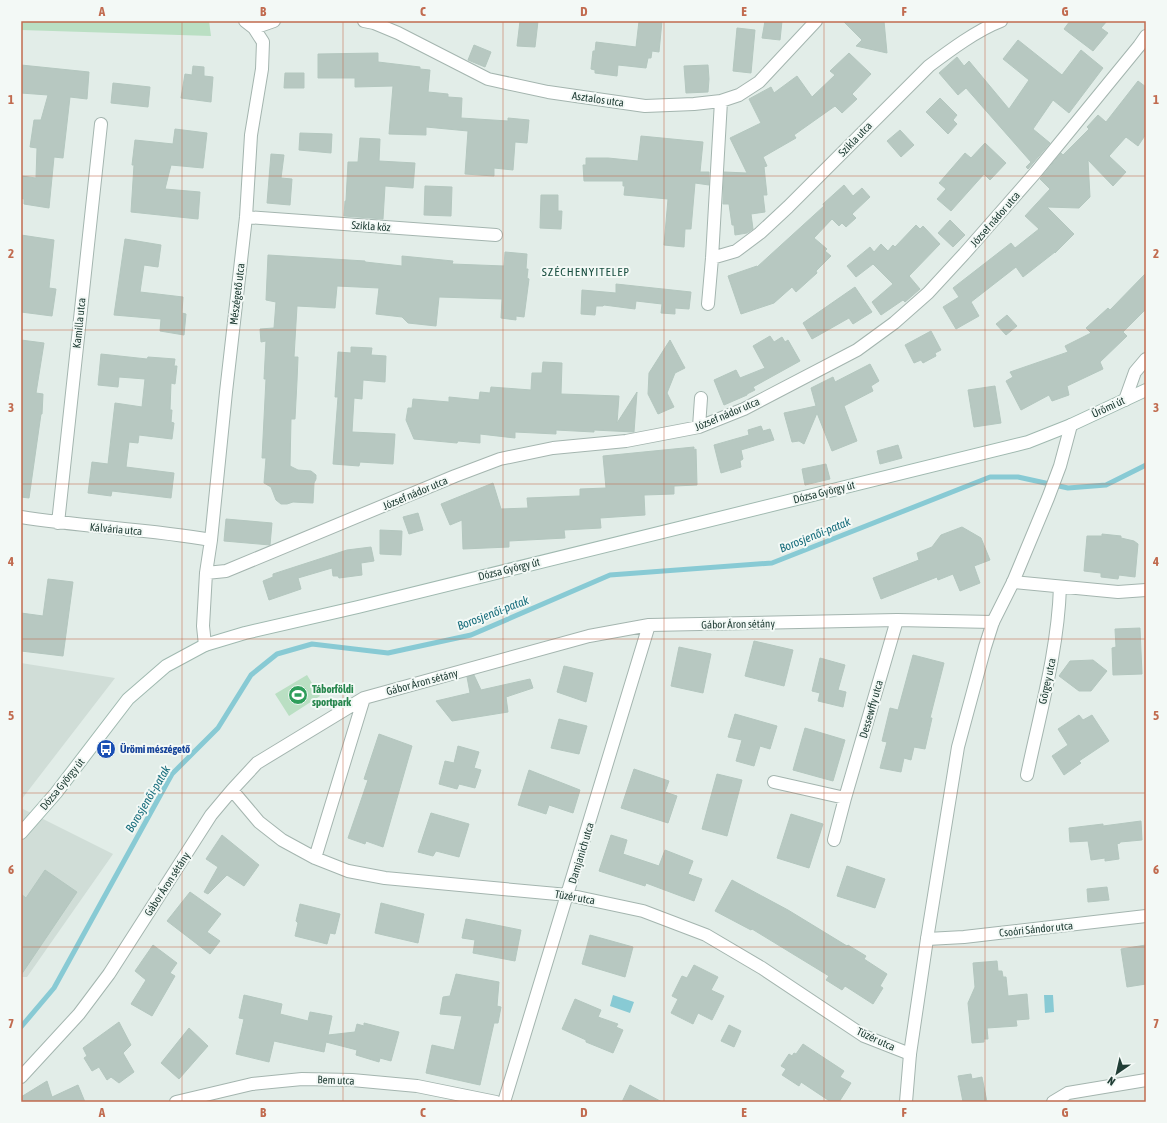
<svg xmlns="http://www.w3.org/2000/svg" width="1167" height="1123" font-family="'Asap Condensed',sans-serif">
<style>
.built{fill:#d0ddd7}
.green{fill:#badfc3}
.water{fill:#88cad4}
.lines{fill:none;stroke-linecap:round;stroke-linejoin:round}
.stream{stroke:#88cad4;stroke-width:5}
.building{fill:#b7c8c1;stroke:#b4c7bf}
.minor-casing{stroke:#a4b5af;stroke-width:14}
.tertiary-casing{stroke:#a4b5af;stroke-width:14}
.secondary-casing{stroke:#a0b9b0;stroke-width:14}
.minor{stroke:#fff;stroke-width:12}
.tertiary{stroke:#fff;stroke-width:12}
.secondary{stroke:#fff;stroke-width:12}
.grid{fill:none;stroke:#c16b4f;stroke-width:1;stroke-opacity:0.55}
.labels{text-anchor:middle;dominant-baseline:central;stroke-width:4;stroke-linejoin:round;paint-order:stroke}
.street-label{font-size:11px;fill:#213e36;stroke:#f3f9f6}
.leisure-label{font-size:11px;font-weight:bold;fill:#27864d;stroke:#f3f9f6;text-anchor:start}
.transit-label{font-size:11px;font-weight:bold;fill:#164399;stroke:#f3f9f6;text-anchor:start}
.neighbourhood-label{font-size:12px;letter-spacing:1px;fill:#1c5143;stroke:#f3f9f6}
.water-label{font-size:12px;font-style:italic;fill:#196e7d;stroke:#f3f9f6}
.neatline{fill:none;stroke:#c16b4f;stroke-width:1.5}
.grid-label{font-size:13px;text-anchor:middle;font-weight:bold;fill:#c16b4f}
</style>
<rect width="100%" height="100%" fill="#e2ede8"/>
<path class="built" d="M21,663L115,678L21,800Z
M21,808L113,854L27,977H21Z"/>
<path class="green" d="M21,21H209L211,36L21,30Z
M307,675L320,696L289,716L275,694Z"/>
<path class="water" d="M613,995L634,1002L630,1013L610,1006Z
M1044,995H1053L1054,1012L1045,1013Z"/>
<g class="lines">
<path class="stream" d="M21,1027L54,988L172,774L218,728L251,675L277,654L312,644L388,653L471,635L610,575L772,563L990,477H1018L1068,488L1106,485L1146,465"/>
</g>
<path class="building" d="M520,21H538L535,47L517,46Z
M639,21H662L659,52L652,51L651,58H648L646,68L618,65L617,76L595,73V70L591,69L593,51H595L596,42L636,47Z
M765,21H782L780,40L762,38Z
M843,21H884L887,53L856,46L862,40Z
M1070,21H1107L1101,28L1108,33L1093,51L1064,29Z
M737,28L755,30L751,73L733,71Z
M1018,40L1062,75L1081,50L1103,68L1069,113L1053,100L1033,129L1050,143L1028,169L1026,167L1031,162L966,88L958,95L939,73L957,57L964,66L969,61L1009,109L1029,80L1003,59Z
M474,45L491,52L485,67L468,60Z
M378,53V62L420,67V69L430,70L428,92L448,94V97L462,98L461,118L508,121V118L529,120L527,143L515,142L513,170L494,168V176L465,174L468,131L426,127V135L389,134L393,86L355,87V78H318V54Z
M849,53L871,74L852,94L857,99L842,113L835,106L794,135L796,138L763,157L767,166L764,167L767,195H763L765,212L751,214L753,229L747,233L735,235L734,225H732L729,204H723L724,172L747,173L730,138L761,123L749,99L771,87L774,93L797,76L812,97L835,75L830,71Z
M21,65L89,72L87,99L70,97L63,158L54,157L49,208L24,204V199L21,198V176L36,178L37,148L30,147L34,120H41L48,95L21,93Z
M708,65L709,79L708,92L686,93L684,66Z
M193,66L204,67V76L213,77L211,102L181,98L185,74L192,75Z
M285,73H304V88H284Z
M1138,81L1146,87V134L1138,146L1126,137L1109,156L1126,172L1113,186L1088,160L1090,197L1079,208L1047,207L1074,234L1055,253V252L1023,277L1016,267L971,302L979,316L956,329L943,307L959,297L953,288L1011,243L1015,248L1039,229L1025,216L1050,189L1040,179L1061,153L1063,155L1089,129L1087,127L1098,115L1106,122Z
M113,83L150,87L148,107L111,103Z
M940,98L957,115L953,120L957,124L948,134L926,112Z
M175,129L207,133L203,168L171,165L165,189L200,192L198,219L131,212L134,165H132L135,140L173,144Z
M900,130L914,145L901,157L887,141Z
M300,133L332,134L331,153L299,150Z
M641,136L703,142L700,172H709V185L695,183L691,229H685L684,247L664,245L668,199L624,195L625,186H623V181H584L583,165H586V158H608L638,161Z
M360,138L380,139L379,161L415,163L413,188L385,186L383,219L344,216L345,201H346L348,162H358Z
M985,143L1006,163L990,180L984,174L951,211L937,199L946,189L939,183L965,153L971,158Z
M271,154L284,155L281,178L292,179L290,205L267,203Z
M844,185L853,196L862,188L870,197L852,214L856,218L846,227L842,223L839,226L832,219L814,238L827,249L825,251L831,256L816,271L817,273L796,292L792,287L774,303L741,314L728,276L757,266V267L824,206L823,204Z
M425,186L452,187L451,216L424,215Z
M541,195H558V211H562L561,229L540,228Z
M950,220L965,235L953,247L938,233Z
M916,225L920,229L923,226L940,244L909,276L920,289L905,302L903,300L881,315L872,302L893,284L873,264L856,277L847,266L870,247L874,252L881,244L888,251L893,245L895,247Z
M21,235L54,240L49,288L56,289L52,316L21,312Z
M125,239L161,245L158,267L144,265L140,292L183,297L182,313L186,314L184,335L160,331L161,319L114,315Z
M505,252L527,254L526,269H528L527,278L529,279L524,317L516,316V320L501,318L502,299L439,297L436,326L408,323L402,317L376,314L379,288L337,286L335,308L297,306L294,357H298L297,381L295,419H291L290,466L298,470L311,471L316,475V479L314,483L313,503L293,502L287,504H281L276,500L271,487L264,483L266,458H262L266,379H264L266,341L261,342L260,329L274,328L276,302L266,300L268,255L365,261V262L402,266V256L453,261L452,264L504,266Z
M1146,273V309L1123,332L1127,336L1100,362L1103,369L1067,386L1069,395L1052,401L1049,395L1021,410L1006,381L1013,377L1010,372L1068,352L1065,346L1091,333L1086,328L1108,308L1110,310Z
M616,284L691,292L689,309L675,308V314L661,313L662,304L636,301L635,309L604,305L603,306H596L595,315L581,314L582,290L616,293Z
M855,287L872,312L853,324L849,318L812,339L803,323Z
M1007,315L1017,326L1006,335L996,324Z
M931,331L941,350L935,353L936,356L923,363L921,360L914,363L905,345Z
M770,336L774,342L782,337L785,342L788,340L800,361L753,387L755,390L747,394V395L724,405L714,380L736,370L740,378L765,368L753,346Z
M21,340L44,343L36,393L43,394L42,414H41L29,498L21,497Z
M670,340L685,368L675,373L667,393L674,407L658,414L648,394L649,373Z
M351,347L372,348L371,355L386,356L385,382L363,380L362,399L354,398L352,432L395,434L393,464L360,462L359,466L333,464L338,397H335L338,352L351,353Z
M101,354L147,359L148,357L175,359L174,366H177L175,384L171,383L170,410H172L171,422L174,423L172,439L139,435L138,443L129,442L126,467L174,473L171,498L112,491L111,496L88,493L92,462L108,464L115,403L142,407L145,379L119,377L118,387L98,385Z
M543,362L562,363L561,394L619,396L617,423L637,392L634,432L594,430V432L556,430V434L515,432V438L480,434V443L458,441L457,443L414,439L406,420L408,408H412L413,399L449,402V397L479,400L480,392L490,393L491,387L531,390L532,373H542Z
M870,364L879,381L871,386L873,391L844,406L857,441L832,451L817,413L804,444L799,441L792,442L784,413L816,406L811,388L833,377L835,382Z
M995,386L1001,423L974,427L968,390Z
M761,426L763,431L770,429L774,440L741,450L743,459L740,461L741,467L721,473L714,445L749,435L748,430Z
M898,445L902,458L880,464L877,451Z
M694,447V450L696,449L697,485L674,486V494L644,495L645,515L600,518L601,528L564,530L565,538L509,541V547L463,549L462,520L450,525L441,504L493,483L501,509L528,508L527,498L580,496V489L606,488L603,456Z
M826,464L830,479L805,485L802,469Z
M418,513L423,530L409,534L403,517Z
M226,519L272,523L270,545L224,541Z
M962,527L981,538L990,560L974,566L980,583L960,591L953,574L938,580L937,577L881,599L873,578L919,560L917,553L932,547L941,535Z
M380,530L402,531L401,555L380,554Z
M1102,534L1121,536V538L1134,541L1138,544L1135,577L1119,575L1118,579L1101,577V573L1084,571L1087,536H1102Z
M371,547L374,561L361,563L362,575L339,578L338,576H333L332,568L298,578L301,589L269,600L263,581L273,577V574L347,550Z
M48,579L73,582L63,656L21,651V613L43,616Z
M1140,628L1142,674L1113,675L1112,648L1116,647L1115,629Z
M754,641L793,650L784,686L745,676Z
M679,647L711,654L703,693L671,686Z
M913,655L944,663L930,718H932L925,749L914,747L911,760L904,758L901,772L880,768L887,742L882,741L890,708L898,710Z
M820,658L845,665L838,690L846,692L843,707L818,701L820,693L812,691Z
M1093,660L1107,671L1091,691H1079L1059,676L1070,661Z
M564,666L593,673L586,702L557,692Z
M474,675L481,690L530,679L533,688L506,697L508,712L452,721L436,701L470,693L467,677Z
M735,714L777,726L770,749L760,746L754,766L736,761L742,740L728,737Z
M1079,715L1083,720L1092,715L1109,741L1079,761L1081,763L1064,775L1052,756L1068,745L1058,729Z
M559,719L587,726L579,754L551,748Z
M805,728L845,740L833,781L793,770Z
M379,734L412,746L383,847L366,841L365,844L348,838L368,780L364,779Z
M458,746L479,752L474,768L481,770L475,788L459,784L457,789L439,784L445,761L454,763Z
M634,769L669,781L665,792L677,796L668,823L621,808Z
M529,770L580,790L573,813L549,805L546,814L518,805Z
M717,774L742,780L727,836L702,829Z
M431,813L469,824L459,857L436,851L433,856L418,852Z
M791,814L823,824L809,868L777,858Z
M1141,821L1142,840L1120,842V843L1117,844L1119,859L1105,861V858L1091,860L1088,841L1070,842L1069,828L1103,824V826Z
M222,835L259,865L244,886L227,875L208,894L204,892L218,867L206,859Z
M611,835L627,840L623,854L659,866L665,850L693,861L688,874L702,879L694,901L646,883L645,886L599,871Z
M847,866L885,879L875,908L837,896Z
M45,870L77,892L21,975V894L26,898Z
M732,880L788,910L847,946L848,945L866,956L864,959L887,974L880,986L883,988L873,1004L845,986L842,990L826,980L829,976L752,929L751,930L715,911Z
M1107,887L1109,900L1088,902L1087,889Z
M190,892L221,914L207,932L220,941L210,954L167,921Z
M381,903L424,914L418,943L375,933Z
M300,904L340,914L335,934L330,933L327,944L295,936L298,923L296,921Z
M466,919L521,930L515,961L473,953L475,940L462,938Z
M590,935L633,947L625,977L582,964Z
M153,945L177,963L170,973L175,976L152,1016L131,1004L146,980L135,971Z
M1146,945V984L1127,987L1121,949Z
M997,961L998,971H1002L1003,977H1006L1008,996L1027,994L1029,1019L1016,1020L1017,1026L987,1028L988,1039H984V1042L972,1043L968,1003L975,987L973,963Z
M694,965L718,977L711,990L724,996L712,1020L698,1013L693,1024L671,1013L678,999L672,996L682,976L687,978Z
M456,974L499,982L497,1006L501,1007L498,1023H494L480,1085L426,1073L432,1045L454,1050L462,1016L440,1014L443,997L450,996Z
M244,995L282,1004L280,1014L308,1021L310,1012L332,1016L328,1035L355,1032L357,1024L364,1026V1023L399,1032L391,1061L380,1058L379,1062L356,1055L357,1050L326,1042L324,1052L274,1041L269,1062L236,1054L244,1019L239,1018Z
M575,999L601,1010L598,1017L618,1024L616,1027L623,1030L613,1053L586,1042V1040L562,1029Z
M119,1022L131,1045L123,1053L134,1072L119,1083L111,1077L107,1080L99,1067L92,1071L84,1058L87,1056L83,1048Z
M729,1025L741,1031L734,1047L721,1041Z
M189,1028L208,1046L179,1079L161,1063Z
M803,1044L844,1071L840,1077L851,1083L839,1102H831L801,1082L799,1086L782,1075L786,1069L781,1066L789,1054L792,1056L794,1053L796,1054Z
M971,1074L972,1079L982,1077L987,1102H963L958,1076Z
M47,1081L52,1097L78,1085L85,1102H21V1097Z
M630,1085L662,1102H622Z"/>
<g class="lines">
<defs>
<path id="minor" d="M364,21L374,23L398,33L488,79L548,92L645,106L694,104L721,101L739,95L759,82L816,21
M254,28L274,21
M246,217L496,235
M712,258L736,251L760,233L788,207L929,66C949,51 977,30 1001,21
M708,304L712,258L721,101
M1125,400L1135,372L1146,359
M699,427L701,398
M21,517C84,527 148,529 211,540
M58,523L101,124
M206,573L226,571L455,476L500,459L553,448L626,441L699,427L744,409L857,350L894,323L928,293L964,254L1036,172L1139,46L1146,36
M1013,582L1118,592L1146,590
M205,645L203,626L206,573L211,540L226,392L246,217L251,135L262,69L263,42L254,28L245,21
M1027,775C1040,713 1058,650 1060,587
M774,782L845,798
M232,790L259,822L282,840L315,858L348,871L385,878L568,895L643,911L706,935L762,968L864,1036L910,1054
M834,840L845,798L897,620
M315,858L364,698
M927,939L964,937L1146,916
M21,1077L79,1014L109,974L211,815L232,790L257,763L364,698L589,636L649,625L897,620L993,622
M176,1102L252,1084L302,1079L352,1080L417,1086L496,1102
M504,1102L649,625
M1053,1102L1068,1093L1146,1080"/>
<path id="tertiary" d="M906,1102L910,1054L927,939L958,747L985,647L993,622L1013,582L1048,498L1060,466L1071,425"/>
<path id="secondary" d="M21,833L56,793L128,699L166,666L205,645L245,633L358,607L1028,442L1071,425L1146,390"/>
</defs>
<use href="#minor" class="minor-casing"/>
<use href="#tertiary" class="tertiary-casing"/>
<use href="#secondary" class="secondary-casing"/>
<use href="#minor" class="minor"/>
<use href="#tertiary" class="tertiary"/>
<use href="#secondary" class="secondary"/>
</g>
<path class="grid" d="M182,21V1102M343,21V1102M503,21V1102M664,21V1102M824,21V1102M985,21V1102M21,176H1146M21,330H1146M21,484H1146M21,639H1146M21,793H1146M21,947H1146"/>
<defs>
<symbol id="stadium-disc" viewBox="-11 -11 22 22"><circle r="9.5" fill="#2e9e5b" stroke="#f3f9f6"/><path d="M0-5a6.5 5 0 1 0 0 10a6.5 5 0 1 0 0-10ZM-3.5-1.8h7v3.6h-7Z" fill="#fff"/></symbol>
<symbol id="bus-disc" viewBox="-11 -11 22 22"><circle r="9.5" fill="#1a4fb4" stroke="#f3f9f6"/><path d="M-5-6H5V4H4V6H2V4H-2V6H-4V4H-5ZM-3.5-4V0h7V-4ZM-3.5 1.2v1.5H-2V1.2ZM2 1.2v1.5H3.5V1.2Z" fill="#fff"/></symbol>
</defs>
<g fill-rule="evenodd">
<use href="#stadium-disc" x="287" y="684" width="22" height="22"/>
<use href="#bus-disc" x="95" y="738" width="22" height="22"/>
</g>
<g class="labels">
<g class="street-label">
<text transform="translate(598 99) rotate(8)">Asztalos utca</text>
<text transform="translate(855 139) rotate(-46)">Szikla utca</text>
<text transform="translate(995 219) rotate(-49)">József nádor utca</text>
<text transform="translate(371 226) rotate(4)">Szikla köz</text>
<text transform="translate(237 294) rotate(-83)">Mészégető utca</text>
<text transform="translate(79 323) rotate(-84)">Kamilla utca</text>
<text transform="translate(1108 407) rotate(-25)">Ürömi út</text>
<text transform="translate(727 414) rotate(-23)">József nádor utca</text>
<text transform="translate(824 492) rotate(-14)">Dózsa György út</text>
<text transform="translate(415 493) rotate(-23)">József nádor utca</text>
<text transform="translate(116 529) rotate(5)">Kálvária utca</text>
<text transform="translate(509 569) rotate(-14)">Dózsa György út</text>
<text transform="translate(738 624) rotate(-1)">Gábor Áron sétány</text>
<text transform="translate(1047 681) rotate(-78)">Görgey utca</text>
<text transform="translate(422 682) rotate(-15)">Gábor Áron sétány</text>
<text transform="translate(871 709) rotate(-74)">Dessewffy utca</text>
<text transform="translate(62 784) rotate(-51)">Dózsa György út</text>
<text transform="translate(581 853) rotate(-73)">Damjanich utca</text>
<text transform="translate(167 884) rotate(-57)">Gábor Áron sétány</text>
<text transform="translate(575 897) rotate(10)">Tüzér utca</text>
<text transform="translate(1036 929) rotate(-6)">Csoóri Sándor utca</text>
<text transform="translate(876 1039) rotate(25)">Tüzér utca</text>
<text transform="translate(336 1080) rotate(2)">Bem utca</text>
</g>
<g class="leisure-label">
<text x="312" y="689">Táborföldi<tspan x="312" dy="13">sportpark</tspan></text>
</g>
<g class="transit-label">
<text x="120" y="749">Ürömi mészégető</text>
</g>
<g class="neighbourhood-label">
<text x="586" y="272">SZÉCHENYITELEP</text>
</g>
<g class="water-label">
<text transform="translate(815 535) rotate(-22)">Borosjenői-patak</text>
<text transform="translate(493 613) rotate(-21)">Borosjenői-patak</text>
<text transform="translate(148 799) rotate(-59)">Borosjenői-patak</text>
</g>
</g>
<rect width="1167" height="1123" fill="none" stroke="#f3f9f6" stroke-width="44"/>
<g transform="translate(1117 1073) rotate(214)" stroke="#f3f9f6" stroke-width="3" paint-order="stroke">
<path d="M0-3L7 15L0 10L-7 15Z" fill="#213e36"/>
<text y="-6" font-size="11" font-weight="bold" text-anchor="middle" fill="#213e36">N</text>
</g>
<rect x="22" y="22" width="1123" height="1079" class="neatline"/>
<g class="grid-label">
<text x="102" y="16">A</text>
<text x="263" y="16">B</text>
<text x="423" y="16">C</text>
<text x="584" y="16">D</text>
<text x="744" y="16">E</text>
<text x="904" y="16">F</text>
<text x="1065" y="16">G</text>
<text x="11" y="104">1</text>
<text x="1156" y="104">1</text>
<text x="11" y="258">2</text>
<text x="1156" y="258">2</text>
<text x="11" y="412">3</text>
<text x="1156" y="412">3</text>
<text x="11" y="566">4</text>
<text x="1156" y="566">4</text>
<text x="11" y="720">5</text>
<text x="1156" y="720">5</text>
<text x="11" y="874">6</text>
<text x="1156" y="874">6</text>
<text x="11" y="1028">7</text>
<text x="1156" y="1028">7</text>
<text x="102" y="1117">A</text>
<text x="263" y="1117">B</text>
<text x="423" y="1117">C</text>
<text x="584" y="1117">D</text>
<text x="744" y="1117">E</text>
<text x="904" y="1117">F</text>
<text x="1065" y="1117">G</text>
</g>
</svg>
